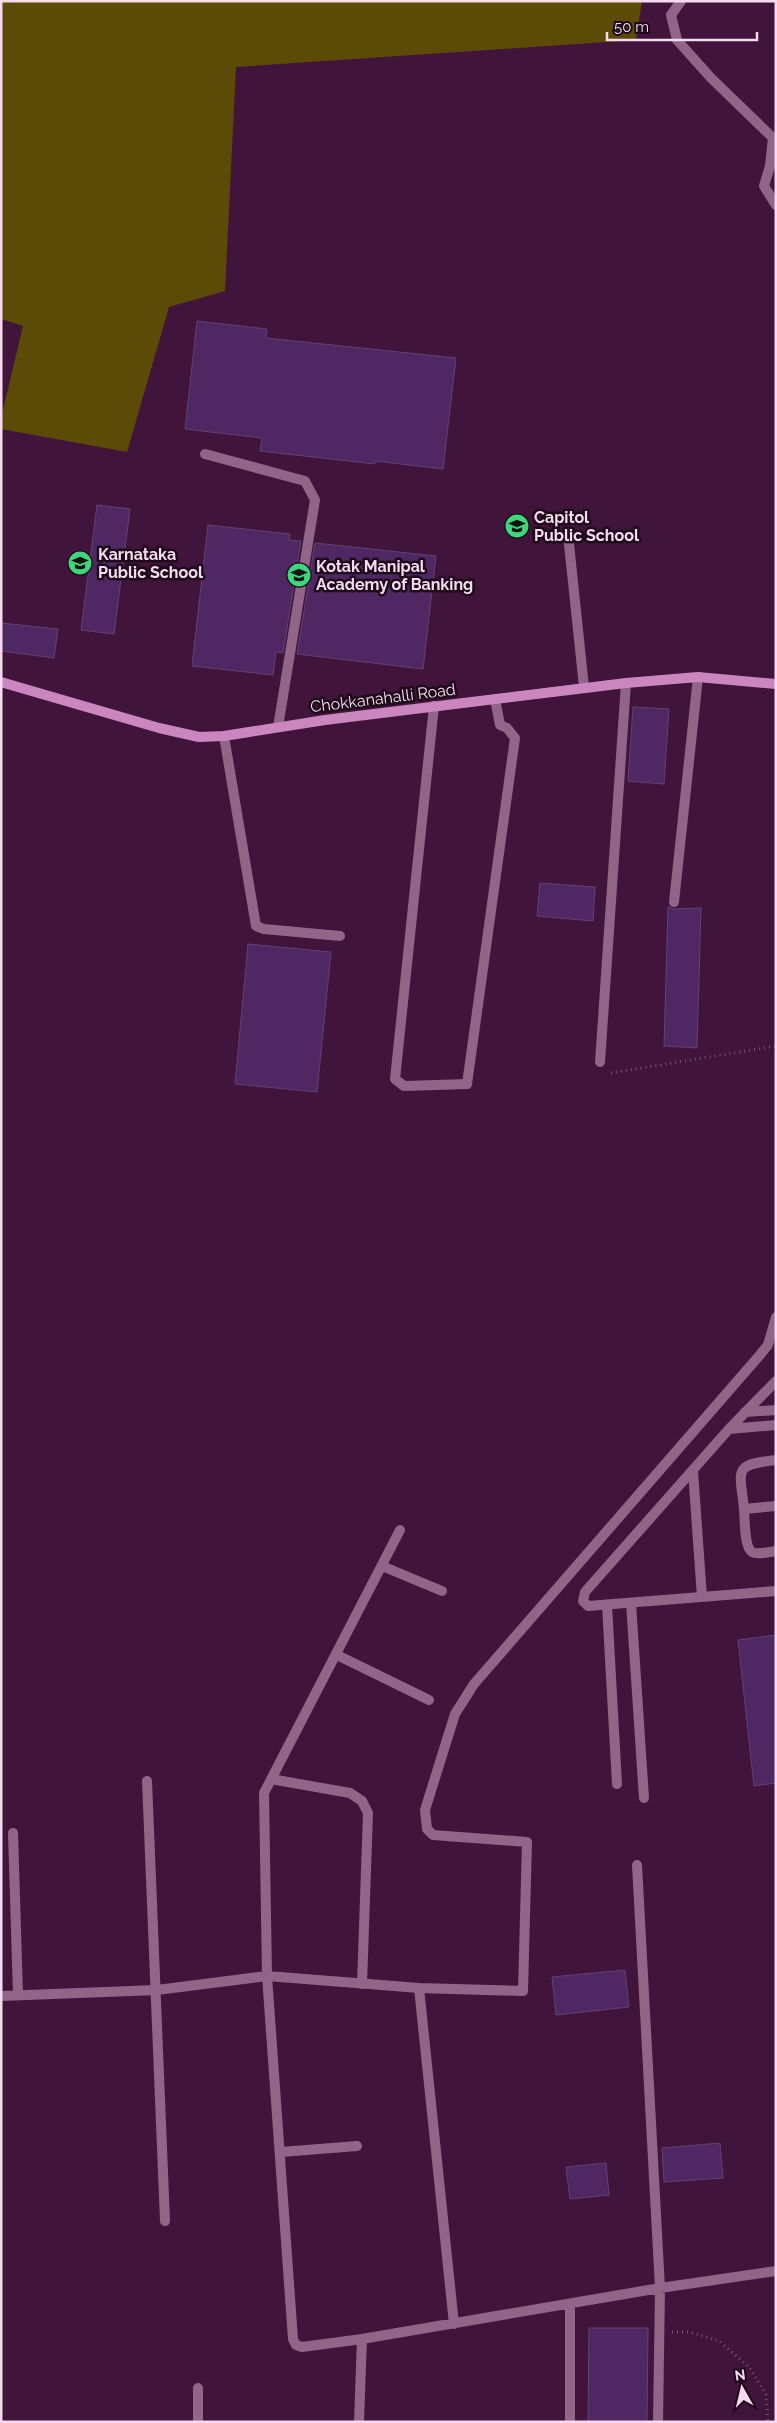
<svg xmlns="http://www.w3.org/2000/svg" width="777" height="2423" font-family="Raleway,sans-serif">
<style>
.green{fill:#5c4b06}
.building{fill:#4f2863;stroke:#624273}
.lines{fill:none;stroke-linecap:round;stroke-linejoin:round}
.path{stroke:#795273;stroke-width:3;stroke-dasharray:1 4;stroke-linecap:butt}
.lane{stroke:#906588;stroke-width:10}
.street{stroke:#906588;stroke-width:10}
.secondary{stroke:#cb86bf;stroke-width:10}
.labels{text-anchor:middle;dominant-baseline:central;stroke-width:5;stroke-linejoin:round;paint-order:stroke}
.poi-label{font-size:16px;font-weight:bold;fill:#f6daf0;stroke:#1d0a1a;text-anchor:start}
.street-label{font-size:16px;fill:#f6daf0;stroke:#1d0a1a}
</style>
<rect width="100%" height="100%" fill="#41153b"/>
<path class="green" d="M1,1H642L636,40L236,67L225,291L169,307L127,452L1,429V418L23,326L1,319Z"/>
<path class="building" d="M197,321L267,329L266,338L456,358L443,469L375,461V464L260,451L262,438L185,429Z
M97,505L130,509L114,634L81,630Z
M208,525L290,534L289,540L301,541L283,653L276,652L273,675L192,666Z
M315,543L436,556L423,669L297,654Z
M1,623L58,629L54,658L1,651Z
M633,707L669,709L664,784L628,781Z
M540,883L595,887L593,921L537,916Z
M668,907L674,909L701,908L697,1048L664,1046Z
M248,944L331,952L317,1092L235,1084Z
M776,1635V1783L754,1786L738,1640Z
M625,1970L629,2007L556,2015L552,1977Z
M720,2143L723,2178L664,2182L662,2148Z
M606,2163L609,2195L570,2199L566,2167Z
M589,2328H648L647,2422H588Z"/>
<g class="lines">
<path class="path" d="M611,1073L776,1046
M672,2332H690L719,2341L750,2368L766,2395L768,2422"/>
<path class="lane" d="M205,454L305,481L315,500L278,727
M569,544L584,687
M434,706L395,1079L404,1086L467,1084L515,738L507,728L500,725L495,699
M224,736L256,926L264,929L340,936
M674,902L698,677
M745,1412L776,1410
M776,1425L729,1429L585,1592L583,1601L588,1606L776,1591
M729,1429L776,1381
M693,1471L702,1597
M776,1506L744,1509C745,1519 744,1547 752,1552C757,1555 769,1552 776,1551
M744,1509C740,1469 732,1465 776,1460
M631,1603L644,1798
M607,1605L617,1784
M281,2152L357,2146"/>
<path class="street" d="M681,1L671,15L677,40L711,78L773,138L770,166L764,186L776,205
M600,1062L626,683
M382,1566L442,1591
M337,1655L429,1700
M271,1779L350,1793L362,1801L368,1813L362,1984
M147,1781L165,2221
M13,1833L18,1995
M637,1865L660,2288L658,2422
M1,1996L157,1990L267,1976L419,1988
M570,2304V2422
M454,2324L419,1988L523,1991L527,1842L433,1835L427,1829L425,1810L455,1714L474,1684L759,1356L768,1345L776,1317
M362,2339L302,2347L296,2345L293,2339L267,1976L264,1793L400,1530
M198,2422V2388
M359,2422L362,2339L660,2288L776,2271"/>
<path class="secondary" d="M1,682L159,728L199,737L224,736L325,720L626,683L698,677L776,684"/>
</g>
<defs>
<symbol id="school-disc" viewBox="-11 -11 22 22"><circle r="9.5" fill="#3dd77e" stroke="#1d0a1a"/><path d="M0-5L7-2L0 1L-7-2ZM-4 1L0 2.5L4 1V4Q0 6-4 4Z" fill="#111"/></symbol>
<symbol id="university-disc" viewBox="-11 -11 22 22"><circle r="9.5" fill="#3dd77e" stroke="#1d0a1a"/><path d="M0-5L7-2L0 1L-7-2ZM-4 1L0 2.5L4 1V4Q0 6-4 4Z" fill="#111"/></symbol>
</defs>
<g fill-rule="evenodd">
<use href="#school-disc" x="503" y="512" width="28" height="28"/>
<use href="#school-disc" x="66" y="549" width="28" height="28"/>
<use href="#university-disc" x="285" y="561" width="28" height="28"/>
</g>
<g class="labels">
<g class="poi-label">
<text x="534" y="517">Capitol<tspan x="534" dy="18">Public School</tspan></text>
<text x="98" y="554">Karnataka<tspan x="98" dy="18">Public School</tspan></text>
<text x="316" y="566">Kotak Manipal<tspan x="316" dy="18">Academy of Banking</tspan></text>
</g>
<g class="street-label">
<text transform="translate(383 698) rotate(-7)">Chokkanahalli Road</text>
</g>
</g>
<rect width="777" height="2423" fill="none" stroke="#f6daf0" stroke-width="5"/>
<g transform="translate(742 2388) rotate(352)" stroke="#1d0a1a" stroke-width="4" paint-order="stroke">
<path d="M0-4L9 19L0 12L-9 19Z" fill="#f6daf0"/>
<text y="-8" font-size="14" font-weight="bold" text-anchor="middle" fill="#f6daf0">N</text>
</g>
<path d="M607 32v8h150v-8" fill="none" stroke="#f6daf0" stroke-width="2.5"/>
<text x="614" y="32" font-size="15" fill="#f6daf0" stroke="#1d0a1a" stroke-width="4" paint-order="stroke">50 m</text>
</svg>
